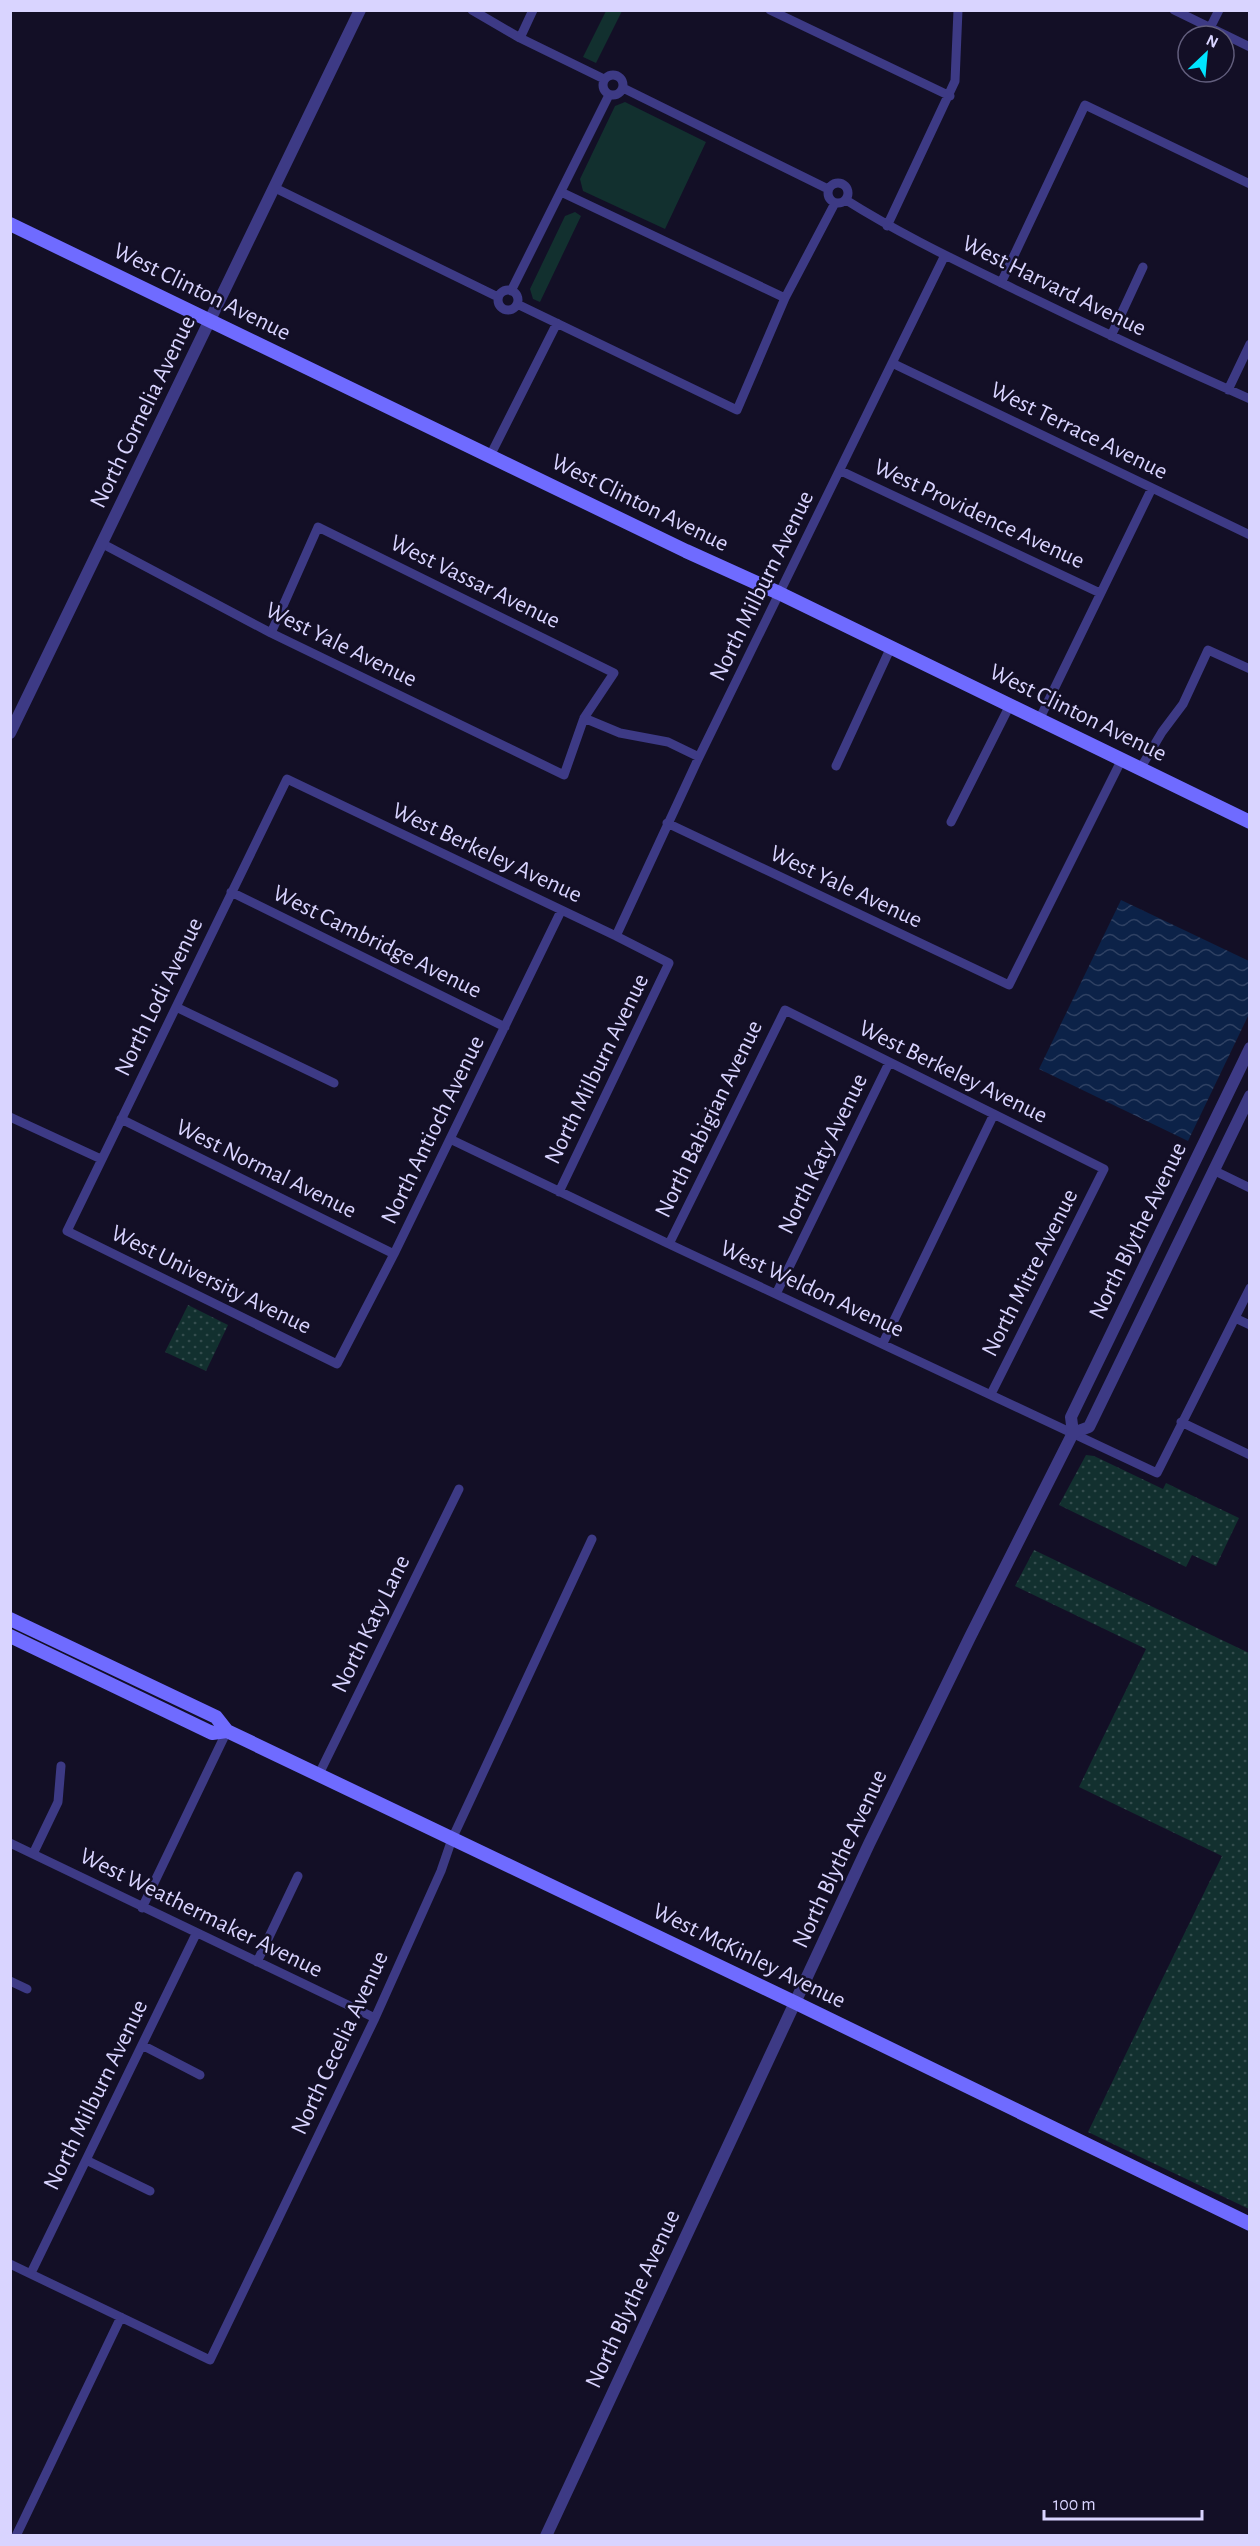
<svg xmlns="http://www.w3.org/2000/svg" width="1260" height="2546" font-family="'Alegreya Sans',sans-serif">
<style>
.grass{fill:url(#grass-dots)}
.park{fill:#12302f}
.water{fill:url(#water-waves)}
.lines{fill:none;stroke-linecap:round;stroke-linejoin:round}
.minor{stroke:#3d3a85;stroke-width:9}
.tertiary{stroke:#3d3a85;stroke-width:12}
.secondary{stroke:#6f6bff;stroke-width:14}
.labels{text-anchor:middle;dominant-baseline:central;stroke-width:5;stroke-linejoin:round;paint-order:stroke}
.street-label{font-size:24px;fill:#d9d4ff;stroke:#130f26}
</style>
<defs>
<pattern id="grass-dots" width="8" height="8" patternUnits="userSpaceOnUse" patternTransform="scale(1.5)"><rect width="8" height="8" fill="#12302f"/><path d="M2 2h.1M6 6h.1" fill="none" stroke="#344d4e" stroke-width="1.8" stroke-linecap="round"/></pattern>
<pattern id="water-waves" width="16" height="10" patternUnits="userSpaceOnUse" patternTransform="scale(1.5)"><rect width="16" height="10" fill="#0c2248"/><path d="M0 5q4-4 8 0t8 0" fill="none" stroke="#2f4163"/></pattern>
</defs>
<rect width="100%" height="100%" fill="#130f26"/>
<path class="grass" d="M188,1305L228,1325L206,1371L165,1352Z
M1086,1455L1094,1456L1163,1489L1166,1483L1239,1518L1216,1566L1192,1555L1186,1567L1059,1505Z
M1034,1550L1249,1653V2209L1088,2132L1222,1856L1079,1787L1146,1649L1015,1586Z"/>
<path class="park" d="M606,11H622L596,63L583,57Z
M625,102L706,142L665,229L583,191L580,179L615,106Z
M575,212L581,216L540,302L533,299L530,289L565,216Z"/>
<path class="water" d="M1121,900L1249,961V1014L1188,1141L1039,1069Z"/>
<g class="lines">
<path class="minor" d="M472,10L520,38L604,79
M770,10L950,96
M1174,10L1250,47
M1210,28L1219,10
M520,38L533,10
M603 85a10 10 0 1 1 20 0a10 10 0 1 1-20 0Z
M623,88L828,189
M828 193a10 10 0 1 1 20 0a10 10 0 1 1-20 0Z
M275,188L498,297
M561,192L785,298
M846,200C900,234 957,261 1014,289C1092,327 1171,364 1250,399
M887,226L955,81L958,10
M1001,283L1085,105L1250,184
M498 300a10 10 0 1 1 20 0a10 10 0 1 1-20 0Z
M511,291L609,95
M517,304L737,410L785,298L835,203
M1111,336L1143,267
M892,363L1250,535
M1228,390L1250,344
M490,456L557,323
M841,471L1100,593
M103,544L271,633L564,775L584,718L614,673L318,527L271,633
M584,718L620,733L668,742L699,757
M1040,718L1152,488
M836,766L891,647
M1140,769L1162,732L1183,704L1208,650L1250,669
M951,822L1010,705
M667,823L1009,985L1121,761
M231,892L505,1027
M616,936L699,757L945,255
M176,1007L334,1083
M10,1117L101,1159
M121,1119L394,1254
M450,1139L669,1244L1157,1473L1250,1288
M1213,1170L1250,1188
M559,1192L669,963L616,936L287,779L67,1231L337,1364L394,1254L561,911
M669,1244L785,1010L1104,1169L991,1394
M776,1294L889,1063
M1235,1318L1250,1325
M883,1343L994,1114
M1181,1422L1250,1455
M318,1776L459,1489
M10,1843L375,2018
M33,1854L58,1802L61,1766
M142,1908L227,1731
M257,1962L298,1876
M10,1981L27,1989
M142,2045L200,2075
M86,2160L150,2191
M10,2264L210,2360L375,2018L441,1871L452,1839L592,1539
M31,2273L196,1934
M16,2536L121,2317"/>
<path class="tertiary" d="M10,733L360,10
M1073,1433L1089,1427L1250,1096
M546,2536L869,1844L970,1637L1073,1433L1071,1417L1250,1048"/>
<path class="secondary" d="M10,224L686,551L779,593L1250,822
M10,1619L216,1717L227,1731L796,2003L1250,2224
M10,1636L212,1733L227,1731"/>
</g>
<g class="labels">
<g class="street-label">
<text transform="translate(1054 286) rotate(26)">West Harvard Avenue</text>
<text transform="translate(202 292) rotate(26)">West Clinton Avenue</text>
<text transform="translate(143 412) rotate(-64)">North Cornelia Avenue</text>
<text transform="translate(1079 431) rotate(26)">West Terrace Avenue</text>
<text transform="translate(640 503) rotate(26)">West Clinton Avenue</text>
<text transform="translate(979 514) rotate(25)">West Providence Avenue</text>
<text transform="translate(475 582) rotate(26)">West Vassar Avenue</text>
<text transform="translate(762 586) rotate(-64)">North Milburn Avenue</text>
<text transform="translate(341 645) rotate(26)">West Yale Avenue</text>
<text transform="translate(1078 713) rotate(26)">West Clinton Avenue</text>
<text transform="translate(487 853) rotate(25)">West Berkeley Avenue</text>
<text transform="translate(846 887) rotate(25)">West Yale Avenue</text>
<text transform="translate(377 942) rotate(26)">West Cambridge Avenue</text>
<text transform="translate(159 997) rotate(-64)">North Lodi Avenue</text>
<text transform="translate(597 1069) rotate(-64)">North Milburn Avenue</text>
<text transform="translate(953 1072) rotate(26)">West Berkeley Avenue</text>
<text transform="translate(709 1119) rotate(-64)">North Babigian Avenue</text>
<text transform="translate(433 1130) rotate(-64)">North Antioch Avenue</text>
<text transform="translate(823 1154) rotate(-64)">North Katy Avenue</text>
<text transform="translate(266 1169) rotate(26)">West Normal Avenue</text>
<text transform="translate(1138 1231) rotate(-64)">North Blythe Avenue</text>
<text transform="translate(1030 1273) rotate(-63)">North Mitre Avenue</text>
<text transform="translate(211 1280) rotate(26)">West University Avenue</text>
<text transform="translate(812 1289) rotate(25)">West Weldon Avenue</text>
<text transform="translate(371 1624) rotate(-64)">North Katy Lane</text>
<text transform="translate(840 1859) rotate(-65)">North Blythe Avenue</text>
<text transform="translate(201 1913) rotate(26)">West Weathermaker Avenue</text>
<text transform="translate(749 1956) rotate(26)">West McKinley Avenue</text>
<text transform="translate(340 2043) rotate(-65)">North Cecelia Avenue</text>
<text transform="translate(96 2095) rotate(-64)">North Milburn Avenue</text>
<text transform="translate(633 2299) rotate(-65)">North Blythe Avenue</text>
</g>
</g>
<rect width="1260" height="2546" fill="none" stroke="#d9d4ff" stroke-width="24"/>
<g transform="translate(1206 54) rotate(26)"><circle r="28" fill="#130f26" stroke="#625e7d" stroke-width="1.5"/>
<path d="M0-4.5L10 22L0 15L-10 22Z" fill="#00e5ff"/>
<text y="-9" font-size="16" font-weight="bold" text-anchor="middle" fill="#d9d4ff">N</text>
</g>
<path d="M1044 2510v9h158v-9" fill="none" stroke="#d9d4ff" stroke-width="3"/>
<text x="1053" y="2510" font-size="18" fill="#d9d4ff" stroke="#130f26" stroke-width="4.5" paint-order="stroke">100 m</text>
</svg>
